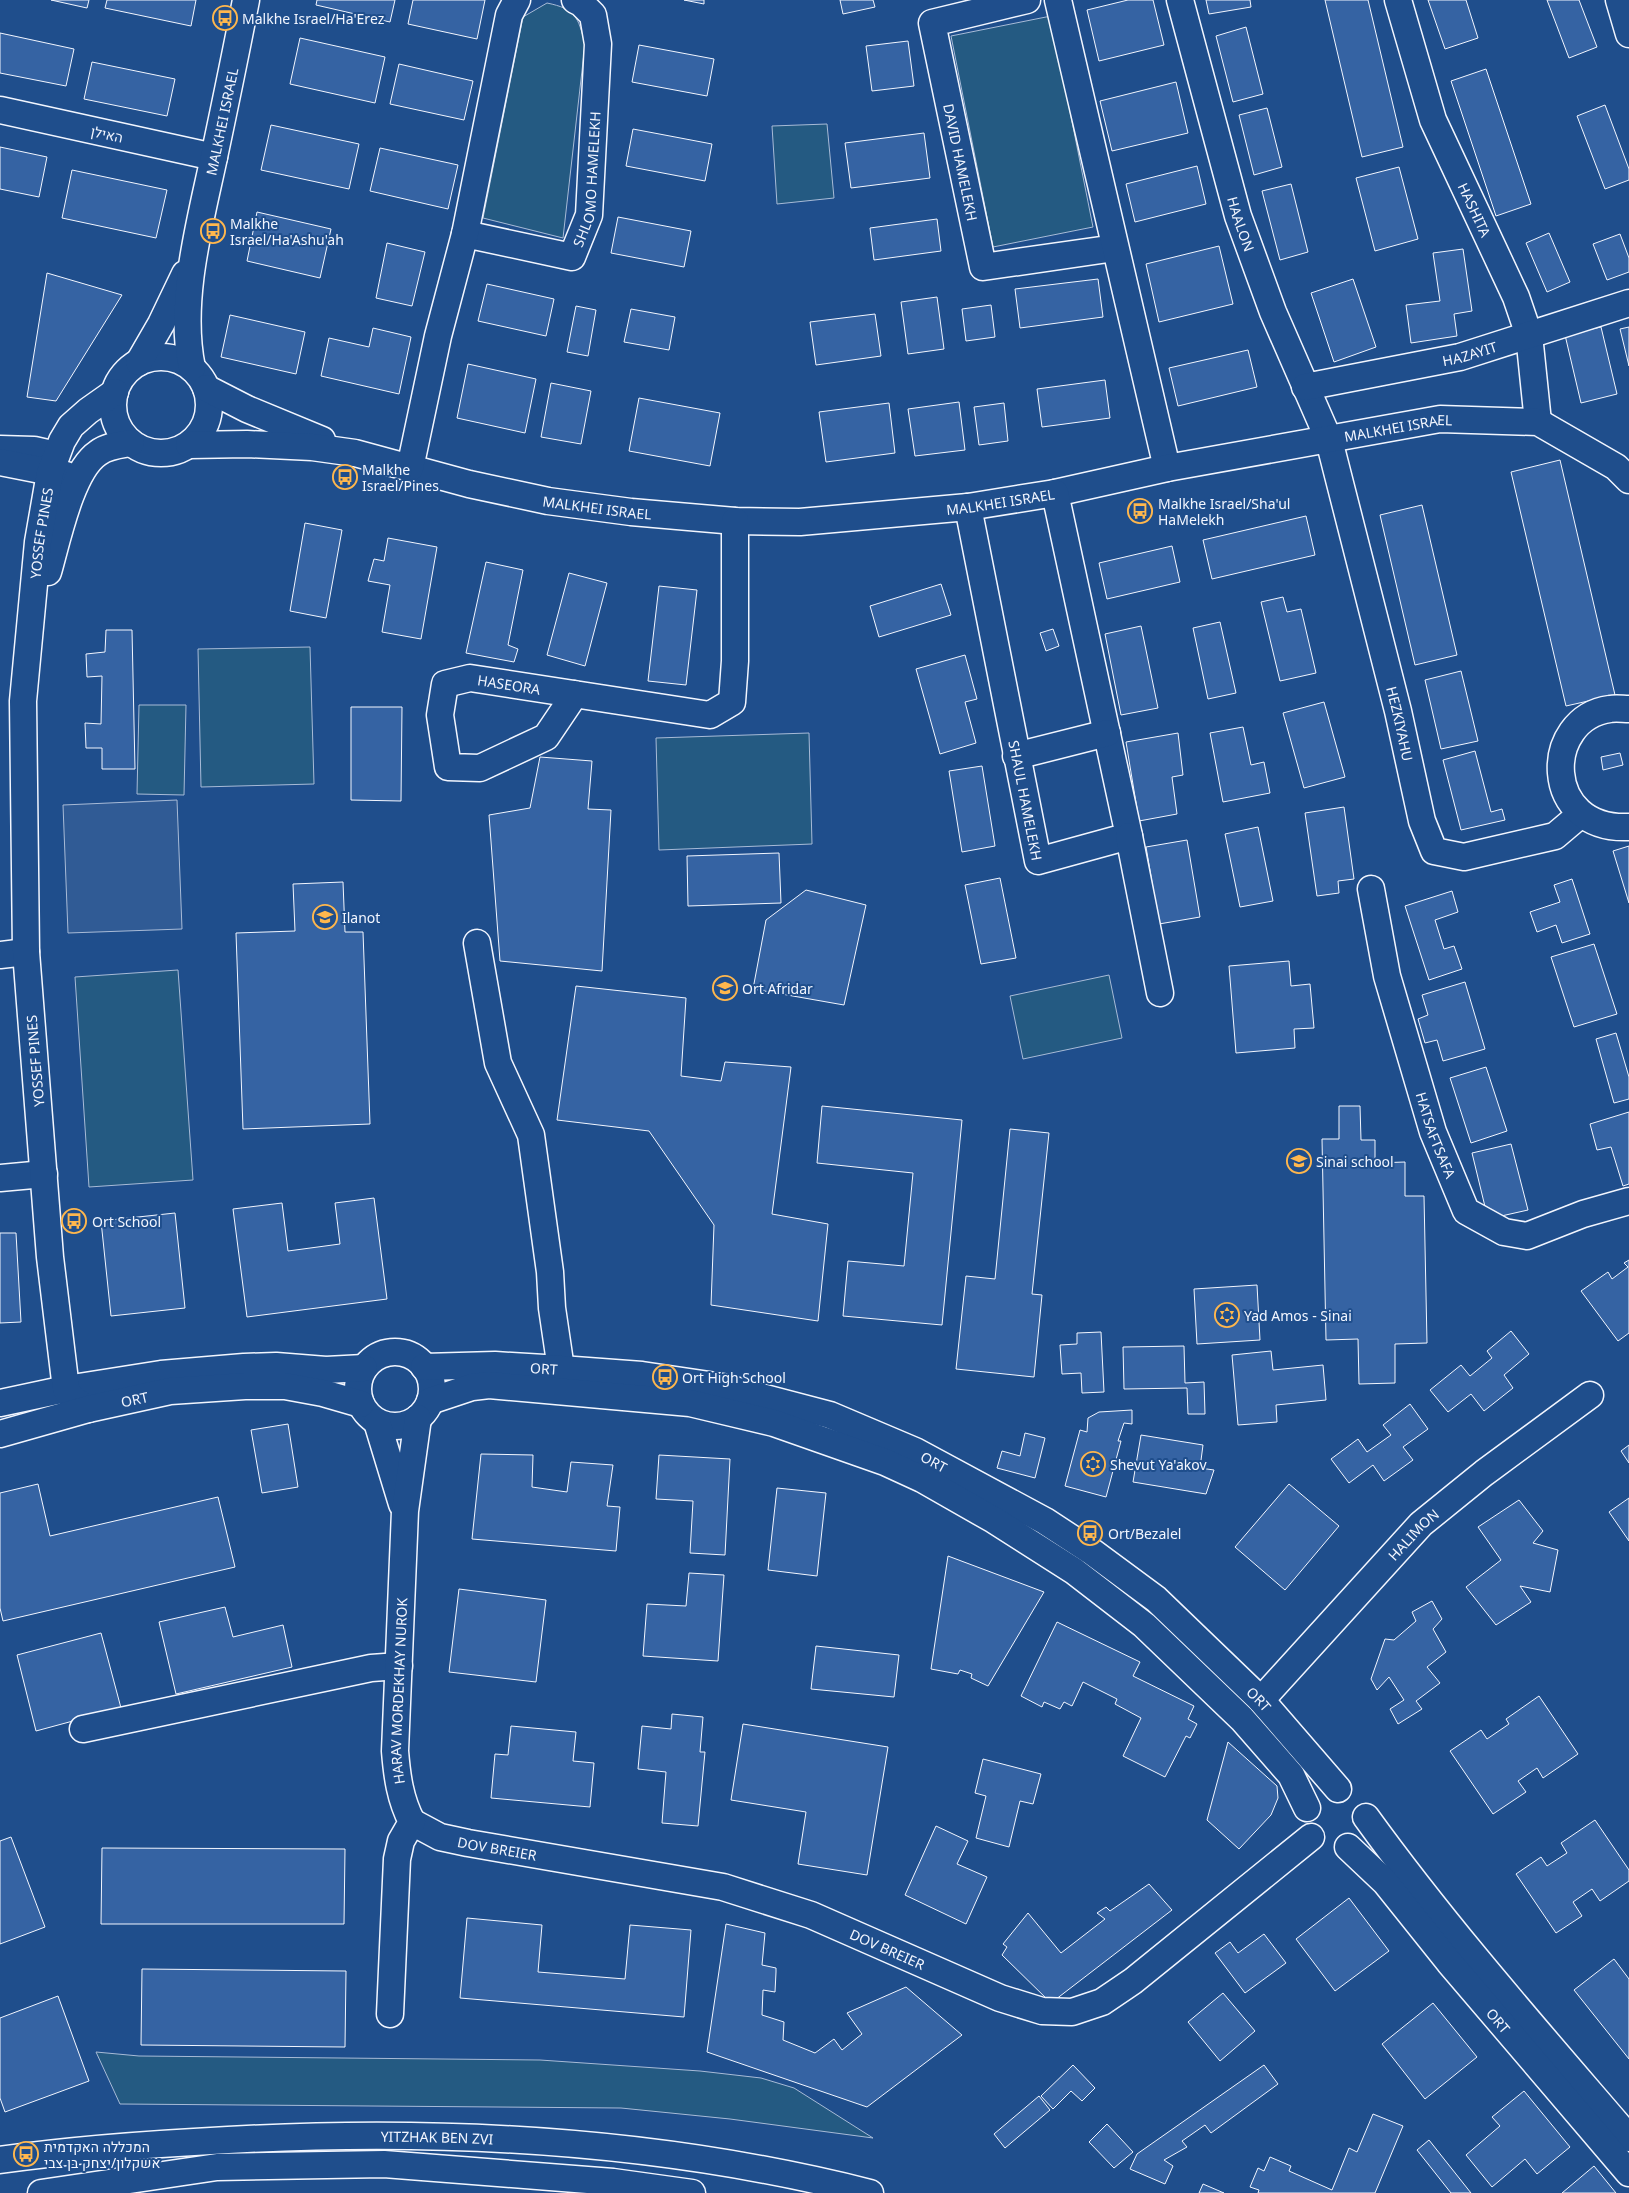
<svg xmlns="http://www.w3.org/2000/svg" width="1629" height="2193" font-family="'Noto Sans',Heebo,sans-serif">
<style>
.green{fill:#245a82;stroke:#a8bbd7}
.parking{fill:#305b95;stroke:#a8bbd7}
.building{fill:#3563a3;stroke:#f2f6ff}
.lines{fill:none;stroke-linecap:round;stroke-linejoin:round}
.minor-casing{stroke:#f2f6ff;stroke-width:29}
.minor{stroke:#1f4e8c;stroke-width:26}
.labels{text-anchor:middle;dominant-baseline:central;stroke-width:4;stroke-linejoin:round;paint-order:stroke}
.poi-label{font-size:14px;fill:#f2f6ff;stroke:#1f4e8c;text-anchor:start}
.street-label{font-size:14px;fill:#f2f6ff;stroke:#1f4e8c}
</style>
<rect width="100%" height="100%" fill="#1f4e8c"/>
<path class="green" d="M547,3C576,9 578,17 585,44L563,238L483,218L523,17Z
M1051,16L1093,227L993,247L951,36Z
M827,124L834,198L777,204L772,126Z
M310,647L314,784L201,787L198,649Z
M139,705H186L184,795L137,794Z
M809,733L812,844L659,850L656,738Z
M178,970L193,1180L89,1187L75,977Z
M1109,975L1122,1038L1023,1059L1010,996Z
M96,2052L139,2056L540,2060L700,2071L761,2078L794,2088L873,2138L730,2119L621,2108L120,2104Z"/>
<path class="parking" d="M177,800L182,929L68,933L63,805Z"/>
<path class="building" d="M51,0H89L87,8Z
M107,0H196L191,26L105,8Z
M317,0H395L390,22L316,5Z
M413,0H485L477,39L408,24Z
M684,0H704V4Z
M840,0H873L875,7L843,14Z
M1128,0H1153L1164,45L1099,61L1087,10Z
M1206,0H1250L1251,7L1209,14Z
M1325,0H1368L1403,147L1362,157Z
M1428,0H1466L1478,38L1445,49Z
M1547,0H1579L1597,47L1569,58Z
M1246,27L1263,94L1233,102L1216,36Z
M0,33L74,49L66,86L0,73Z
M300,38L385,57L375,103L290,84Z
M908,41L914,86L872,91L866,46Z
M639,45L714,59L707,96L632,82Z
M92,62L175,79L167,116L84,99Z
M399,64L473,81L464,120L390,104Z
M1486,69L1531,204L1496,216L1451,81Z
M1176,82L1188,133L1112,151L1100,101Z
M1605,105L1629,169V180L1605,189L1577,116Z
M1267,108L1282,167L1254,175L1239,115Z
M271,125L359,144L349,189L261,170Z
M633,129L712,144L705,181L626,166Z
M924,133L930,178L851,188L845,143Z
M0,147L47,157L39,197L0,189Z
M380,148L458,165L448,209L370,191Z
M1197,166L1206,204L1135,222L1126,184Z
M1399,167L1418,239L1375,251L1356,178Z
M72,170L167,190L156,238L62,218Z
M1291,184L1308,252L1280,260L1262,191Z
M257,212L331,229L320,278L247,261Z
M618,217L691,231L684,267L611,253Z
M937,219L941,251L874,260L870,228Z
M1549,233L1570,282L1547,292L1526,243Z
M1620,234L1629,258V272L1607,280L1593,244Z
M387,243L425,252L412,306L376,298Z
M1219,246L1233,304L1159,322L1146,264Z
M1463,249L1472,311L1454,314L1457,336L1411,343L1406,305L1440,301L1433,253Z
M47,273L122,295L56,401L27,397Z
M1098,279L1103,317L1020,328L1015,289Z
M1353,279L1376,347L1334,362L1311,293Z
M487,284L554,299L546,336L478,321Z
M937,297L944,349L908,354L901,302Z
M991,305L995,337L966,341L962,309Z
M576,306L596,310L588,356L567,352Z
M631,309L675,317L669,350L624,342Z
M875,314L881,356L816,365L810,322Z
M230,315L305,332L296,374L221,357Z
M1601,327L1617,394L1581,403L1565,335Z
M1629,327V366L1620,329Z
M373,328L411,337L399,394L321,376L329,338L369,347Z
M1248,350L1257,387L1178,406L1169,368Z
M468,364L536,379L525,433L457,418Z
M1105,380L1110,418L1042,427L1037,389Z
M551,383L591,391L581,444L541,437Z
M639,398L720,413L710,466L629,451Z
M959,402L965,450L915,456L908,409Z
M889,403L895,453L826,462L819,412Z
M1004,403L1008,441L979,445L974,407Z
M1560,460L1615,695L1566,706L1511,472Z
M1422,505L1457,655L1415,665L1380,515Z
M1306,516L1315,555L1212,579L1203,540Z
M305,523L342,530L326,618L290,611Z
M388,538L437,547L421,639L382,632L390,585L368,581L374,559L384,561Z
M1172,546L1180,582L1107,599L1099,563Z
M486,562L523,570L508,645L518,649L514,662L466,653Z
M569,573L607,583L585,666L547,655Z
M941,584L951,615L879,637L870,606Z
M659,586L697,590L686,685L648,681Z
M1283,597L1287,612L1301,609L1316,673L1280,681L1261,602Z
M1220,622L1236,693L1208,699L1193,628Z
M1141,626L1158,708L1121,715L1105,634Z
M1053,629L1059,646L1046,651L1040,633Z
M106,630H132L135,769H102V748H86L85,723L101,724L102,676L87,677L86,654L105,652Z
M965,655L977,699L965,702L976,743L940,754L916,669Z
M1461,671L1478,741L1441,749L1425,680Z
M1324,702L1345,777L1304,788L1283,713Z
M351,707H402L401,801L351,800Z
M1243,727L1251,765L1264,762L1270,793L1223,802L1210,733Z
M1178,733L1183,775L1172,777L1177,814L1139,821L1126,742Z
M1475,751L1491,812L1502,809L1505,820L1461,830L1443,760Z
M1620,753L1623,765L1603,770L1601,757Z
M540,757L592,761L588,809L611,810L602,971L500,961L489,815L530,808Z
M982,766L995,846L962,852L949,771Z
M1344,807L1354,879L1338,881L1339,893L1317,896L1305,813Z
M1258,827L1273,901L1240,907L1225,834Z
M1187,840L1200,917L1159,924L1146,847Z
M1629,846V903L1613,851Z
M779,853L781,903L688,906L687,856Z
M1000,878L1016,958L981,964L965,885Z
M1572,879L1590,934L1562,943L1556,925L1537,932L1530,912L1560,902L1554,885Z
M343,882L345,932H363L370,1124L243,1129L236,933L295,931L293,884Z
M806,890L866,905L844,1005L753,989L766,920Z
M1452,891L1458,912L1435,920L1444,949L1454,946L1462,969L1429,980L1405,906Z
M1594,944L1617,1014L1574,1027L1551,957Z
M1289,961L1291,986L1310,984L1314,1028L1294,1029L1295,1048L1236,1053L1229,966Z
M1465,982L1485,1049L1443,1061L1437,1040L1425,1043L1418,1019L1428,1015L1422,995Z
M576,986L686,998L681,1076L721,1081L725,1062L791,1067L772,1214L828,1224L818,1321L711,1305L714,1225L649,1131L557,1120Z
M1616,1033L1629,1077V1099L1614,1103L1596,1039Z
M1486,1067L1507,1131L1471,1143L1450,1078Z
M822,1106L962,1120L942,1325L843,1316L848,1261L904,1266L913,1173L817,1163Z
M1339,1106H1360L1361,1140H1375V1163L1405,1162V1196H1424L1427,1343L1395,1344V1383L1359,1384L1358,1339L1326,1340L1322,1139H1339Z
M1629,1112V1184L1623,1186L1611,1147L1597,1150L1590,1124Z
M1010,1129L1049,1133L1032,1294L1042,1295L1034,1377L956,1369L966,1276L995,1279Z
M1511,1144L1528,1210L1488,1219L1472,1153Z
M374,1198L387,1299L247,1317L233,1209L282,1203L288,1251L340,1244L335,1203Z
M175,1213L185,1308L111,1316L101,1221Z
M0,1233H16L21,1322L0,1323Z
M1629,1260V1333L1618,1341L1581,1291L1608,1272L1612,1279L1628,1267L1624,1263Z
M1257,1285L1260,1340L1197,1344L1194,1289Z
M1511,1331L1529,1354L1504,1375L1513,1388L1484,1411L1471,1394L1448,1412L1430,1390L1461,1365L1470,1376L1492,1358L1487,1351Z
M1101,1332L1104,1392L1082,1393L1081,1373L1062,1374L1060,1345L1077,1344V1333Z
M1184,1346L1185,1383L1204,1382L1205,1414H1188L1187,1388L1124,1389L1123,1347Z
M1271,1351L1273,1370L1323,1365L1326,1400L1276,1405L1277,1422L1238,1425L1232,1355Z
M1410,1404L1428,1429L1403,1447L1413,1460L1384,1481L1373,1465L1349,1483L1331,1459L1358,1439L1367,1452L1391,1435L1383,1425Z
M1132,1410V1424L1124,1423L1118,1441H1121L1106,1497L1065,1486L1080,1430L1087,1432L1088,1418L1099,1412Z
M288,1424L298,1487L262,1493L251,1430Z
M1025,1433L1045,1438L1035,1478L997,1468L1002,1451L1020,1456Z
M1141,1435L1203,1445L1200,1468L1214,1470L1206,1494L1133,1482Z
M1629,1445V1463L1621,1451Z
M481,1454L533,1455L532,1487L567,1492L571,1462L613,1465L607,1506L620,1507L616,1551L472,1539Z
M659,1455L730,1459L725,1555L690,1553L693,1501L656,1499Z
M38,1484L50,1536L218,1497L235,1567L3,1621L0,1608V1493Z
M1289,1484L1339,1526L1285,1590L1235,1547Z
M777,1488L826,1493L817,1576L768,1570Z
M1629,1498V1541L1609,1512Z
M1519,1500L1543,1531L1533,1543L1558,1550L1550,1592L1520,1586L1531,1602L1496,1625L1466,1587L1501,1560L1478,1527Z
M948,1556L1044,1592L988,1686L971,1678L972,1674L960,1670L958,1674L931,1669Z
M689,1573L724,1575L718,1661L643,1656L647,1604L686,1606Z
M459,1589L546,1600L536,1682L449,1672Z
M1432,1601L1442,1619L1433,1629L1446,1652L1427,1667L1440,1683L1416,1701L1422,1709L1398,1724L1390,1709L1404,1700L1389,1677L1377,1690L1371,1679L1385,1639L1394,1640L1416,1621L1412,1612Z
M225,1607L233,1637L283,1625L292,1667L176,1694L159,1622Z
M1057,1622L1140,1662L1133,1676L1194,1706L1188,1719L1197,1724L1190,1738L1186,1736L1165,1777L1123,1756L1141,1718L1115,1704L1117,1699L1083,1682L1072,1706L1064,1702L1060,1709L1044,1702L1042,1707L1021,1696Z
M101,1633L121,1708L36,1731L17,1655Z
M816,1646L899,1655L894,1697L811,1689Z
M1539,1696L1578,1754L1543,1778L1537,1768L1518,1781L1526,1792L1493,1814L1450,1751L1481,1730L1487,1739L1509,1724L1506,1719Z
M672,1714L703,1717L700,1752H705L698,1826L662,1823L666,1772L638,1769L642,1726L671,1729Z
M743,1724L888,1747L867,1875L798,1864L806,1812L731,1800Z
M511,1726L576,1732L573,1761L594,1763L590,1807L491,1798L495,1754L508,1755Z
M1228,1742L1277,1786L1278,1798L1271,1815L1239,1849L1207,1820Z
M983,1759L1041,1774L1033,1804L1020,1801L1009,1847L976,1838L986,1796L975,1793Z
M1595,1820L1629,1870V1881L1600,1901L1592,1889L1573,1902L1582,1916L1556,1933L1516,1874L1541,1857L1547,1866L1567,1853L1561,1843Z
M936,1826L968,1841L957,1864L987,1877L966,1924L905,1895Z
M11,1837L45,1927L0,1944V1841Z
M102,1848L345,1849L344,1924H101Z
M1149,1884L1172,1910L1051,2003L1002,1955L1007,1947L1003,1944L1028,1913L1061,1953L1105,1919L1097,1913L1106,1907L1110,1911Z
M1349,1898L1389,1951L1335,1991L1296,1939Z
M467,1918L542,1925L538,1972L625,1979L630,1925L691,1930L684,2017L460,1998Z
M726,1924L765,1933L762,1965L776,1968V1972L775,1992L763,1990L762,2015L784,2022L783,2040L815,2053L834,2039L842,2050L862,2034L847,2013L906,1987L962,2035L867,2107L707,2052Z
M1264,1934L1286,1963L1245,1993L1215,1953L1230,1942L1238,1953Z
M1614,1959L1629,1979V2059L1574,1990Z
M142,1969L346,1971L345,2047L141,2045Z
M1223,1993L1255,2031L1220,2061L1188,2022Z
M58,1996L89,2081L5,2112L0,2098V2018Z
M1433,2003L1477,2057L1425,2099L1382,2044Z
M1073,2065L1095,2088L1082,2101L1071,2091L1053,2109L1041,2096Z
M1264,2065L1278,2084L1211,2133L1205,2125L1182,2141L1187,2147L1164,2160L1173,2166L1165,2184L1130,2169L1137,2154Z
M1524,2091L1570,2147L1537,2174L1525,2159L1492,2187L1466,2155L1500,2126L1492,2117Z
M1039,2096L1050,2110L1005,2148L994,2134Z
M1373,2114L1403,2126L1375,2193H1258L1259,2190L1250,2187L1258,2168L1264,2171L1270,2157L1291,2166L1289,2171L1332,2190L1349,2148L1357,2152Z
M1107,2124L1133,2152L1114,2168L1089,2142Z
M1429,2140L1471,2193H1451L1417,2150Z
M1594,2166L1616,2193H1562Z
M1203,2184L1224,2193H1199Z"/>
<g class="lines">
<defs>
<g id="minor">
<path id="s1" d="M1027,0L932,23L983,267L1115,248"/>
<path d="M1058,0L1167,468"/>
<path id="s2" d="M1180,0L1238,216L1273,312L1329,440L1398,711L1422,821L1434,851L1464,857L1555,836L1581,814"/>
<path id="s3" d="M1398,0L1433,120L1516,297L1529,335L1538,422"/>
<path d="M1619,0L1629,34"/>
<path d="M0,110L214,157"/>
<path id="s4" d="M465,234L572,257L589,215L598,44L593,15L581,3L575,0"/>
<circle cx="161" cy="405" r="48"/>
<path d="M139,362L161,324L185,274"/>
<path id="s5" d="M192,368C178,301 200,223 214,157C225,105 236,52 246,0"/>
<path id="s6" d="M1305,387L1460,357L1629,303"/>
<path d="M206,388L247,409L322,440"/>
<path id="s7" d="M189,445L247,444L312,447L355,453L469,484L548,501L631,512L735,521L800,522L968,507L1055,493L1167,468L1440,419L1538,422L1616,467L1629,480"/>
<path d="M0,449L34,450L56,455"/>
<path d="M0,462L66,475"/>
<path d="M410,468L438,336L465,234L509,15L517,0"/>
<path id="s8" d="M968,507L1038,861L1129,836L1055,493"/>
<path d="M48,572C57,541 71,471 98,453C107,446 119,445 131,443"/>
<path id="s9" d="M575,694L546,737L480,768L448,767L440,715L445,684L470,678L710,715L732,702L735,661V521"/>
<path d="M1629,709C1623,709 1616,708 1610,709C1542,718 1541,831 1629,827"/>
<path d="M1016,756L1107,733"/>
<path d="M1129,836L1160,993"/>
<path id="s10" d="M1371,889L1387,976L1433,1132L1466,1211L1504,1232L1527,1236L1583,1214L1629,1201"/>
<path d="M477,943L498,1063L531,1135L550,1272L552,1308L561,1369"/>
<path d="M0,955L26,952"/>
<path d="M0,1178L44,1174"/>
<circle cx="395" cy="1389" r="37"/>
<path id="s11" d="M424,1367L495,1365L561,1369L642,1375L723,1387L830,1415L915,1451L1045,1521L1091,1551L1156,1599L1261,1700L1338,1789"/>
<path d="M430,1401L472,1387L489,1385L690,1403L774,1423L885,1462L922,1479L994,1520L1074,1571L1144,1625L1242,1719L1291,1775L1307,1808"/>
<path d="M0,1403L66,1389L161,1374L244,1367L276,1366L326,1370L364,1368"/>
<path id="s12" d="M88,1409L71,1397L66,1389L50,1257L26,952L23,701L38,542L50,473L62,441L71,426L88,411L115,392"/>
<path d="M377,1422L402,1504"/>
<path id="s13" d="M0,1434L88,1409L170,1391L245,1386H285L323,1393L361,1404"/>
<path id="s14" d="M1261,1700L1421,1524L1484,1473L1590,1395"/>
<path d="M83,1729L371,1668L399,1666"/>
<path d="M1366,1817C1447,1929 1539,2033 1629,2138"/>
<path id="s15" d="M412,1822L440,1837L468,1843L723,1887L811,1915L1000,1998L1042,2011L1072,2012L1102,2002L1133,1981L1311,1837"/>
<path id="s16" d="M1348,1847L1385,1882L1449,1962L1629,2173"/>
<path id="s17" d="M390,2014L397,1859L401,1841L412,1822C400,1799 397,1776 395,1751L405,1511L418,1418"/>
<path id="s18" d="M0,2160C76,2149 151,2144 228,2140C442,2128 661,2140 870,2193"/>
<path d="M41,2193L217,2167L384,2164L613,2182L692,2193"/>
</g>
</defs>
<use href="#minor" class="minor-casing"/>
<use href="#minor" class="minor"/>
</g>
<defs>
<symbol id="bus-ring" viewBox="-11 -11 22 22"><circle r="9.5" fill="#1f4e8c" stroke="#ffb74d" stroke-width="1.5"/><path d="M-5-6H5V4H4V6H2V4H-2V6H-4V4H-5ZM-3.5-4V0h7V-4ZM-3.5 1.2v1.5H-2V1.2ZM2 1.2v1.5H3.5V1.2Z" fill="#ffb74d"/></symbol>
<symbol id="school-ring" viewBox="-11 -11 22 22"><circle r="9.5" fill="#1f4e8c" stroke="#ffb74d" stroke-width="1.5"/><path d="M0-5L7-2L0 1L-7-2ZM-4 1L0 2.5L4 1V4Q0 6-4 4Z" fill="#ffb74d"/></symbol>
<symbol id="synagogue-ring" viewBox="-11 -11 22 22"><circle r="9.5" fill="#1f4e8c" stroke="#ffb74d" stroke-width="1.5"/><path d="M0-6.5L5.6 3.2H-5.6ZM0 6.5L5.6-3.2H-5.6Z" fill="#ffb74d"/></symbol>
</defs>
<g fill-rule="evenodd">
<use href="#bus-ring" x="211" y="4" width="28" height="28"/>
<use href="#bus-ring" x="199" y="217" width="28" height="28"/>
<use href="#bus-ring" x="331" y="463" width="28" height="28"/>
<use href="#bus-ring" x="1126" y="497" width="28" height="28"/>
<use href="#school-ring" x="311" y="903" width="28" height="28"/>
<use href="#school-ring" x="711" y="974" width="28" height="28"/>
<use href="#school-ring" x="1285" y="1147" width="28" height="28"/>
<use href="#bus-ring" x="60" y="1207" width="28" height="28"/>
<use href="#synagogue-ring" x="1213" y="1301" width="28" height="28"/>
<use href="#bus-ring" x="651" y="1363" width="28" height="28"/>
<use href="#synagogue-ring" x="1079" y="1450" width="28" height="28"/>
<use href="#bus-ring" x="1076" y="1519" width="28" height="28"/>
<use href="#bus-ring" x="12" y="2140" width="28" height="28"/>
</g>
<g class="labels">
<g class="poi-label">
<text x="242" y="18">Malkhe Israel/Ha'Erez</text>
<text x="230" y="223">Malkhe<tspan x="230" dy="16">Israel/Ha'Ashu'ah</tspan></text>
<text x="362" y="469">Malkhe<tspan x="362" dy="16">Israel/Pines</tspan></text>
<text x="1158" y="503">Malkhe Israel/Sha'ul<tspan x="1158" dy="16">HaMelekh</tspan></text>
<text x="342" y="917">Ilanot</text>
<text x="742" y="988">Ort Afridar</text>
<text x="1316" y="1161">Sinai school</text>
<text x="92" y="1221">Ort School</text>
<text x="1244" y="1315">Yad Amos - Sinai</text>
<text x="682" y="1377">Ort High School</text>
<text x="1110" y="1464">Shevut Ya'akov</text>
<text x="1108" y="1533">Ort/Bezalel</text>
<text x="44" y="2146">המכללה האקדמית<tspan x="44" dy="16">אשקלון/יצחק בן צבי</tspan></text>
</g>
<g class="street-label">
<text stroke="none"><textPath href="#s5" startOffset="250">MALKHEI ISRAEL</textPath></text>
<text transform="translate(107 134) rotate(12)">האילן</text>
<text stroke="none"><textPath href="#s1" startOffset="240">DAVID HAMELEKH</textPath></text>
<text stroke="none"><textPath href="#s4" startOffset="190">SHLOMO HAMELEKH</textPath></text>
<text stroke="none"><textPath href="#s3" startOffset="224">HASHITA</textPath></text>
<text stroke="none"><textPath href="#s2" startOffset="232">HAALON</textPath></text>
<text stroke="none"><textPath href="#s6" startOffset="168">HAZAYIT</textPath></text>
<text stroke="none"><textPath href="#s7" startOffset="1225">MALKHEI ISRAEL</textPath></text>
<text stroke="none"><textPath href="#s7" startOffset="820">MALKHEI ISRAEL</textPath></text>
<text stroke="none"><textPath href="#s7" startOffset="415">MALKHEI ISRAEL</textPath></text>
<text stroke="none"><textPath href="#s12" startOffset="889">YOSSEF PINES</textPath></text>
<text stroke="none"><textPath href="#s9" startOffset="306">HASEORA</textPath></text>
<text stroke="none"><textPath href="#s2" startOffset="758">HEZKIYAHU</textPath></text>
<text stroke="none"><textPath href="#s8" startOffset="299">SHAUL HAMELEKH</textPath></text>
<text transform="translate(35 1061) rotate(-95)">YOSSEF PINES</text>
<text stroke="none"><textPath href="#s10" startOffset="255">HATSAFTSAFA</textPath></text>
<text stroke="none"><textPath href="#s11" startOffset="120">ORT</textPath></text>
<text stroke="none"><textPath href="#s13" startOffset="139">ORT</textPath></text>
<text stroke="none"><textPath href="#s11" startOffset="525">ORT</textPath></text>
<text stroke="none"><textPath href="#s14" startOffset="225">HALIMON</textPath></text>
<text stroke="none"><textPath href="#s17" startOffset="329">HARAV MORDEKHAY NUROK</textPath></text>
<text stroke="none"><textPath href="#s11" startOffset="930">ORT</textPath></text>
<text stroke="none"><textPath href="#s15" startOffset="90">DOV BREIER</textPath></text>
<text stroke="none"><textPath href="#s15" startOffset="495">DOV BREIER</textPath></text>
<text stroke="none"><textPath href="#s16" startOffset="230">ORT</textPath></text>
<text stroke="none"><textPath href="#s18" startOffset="438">YITZHAK BEN ZVI</textPath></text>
</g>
</g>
</svg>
